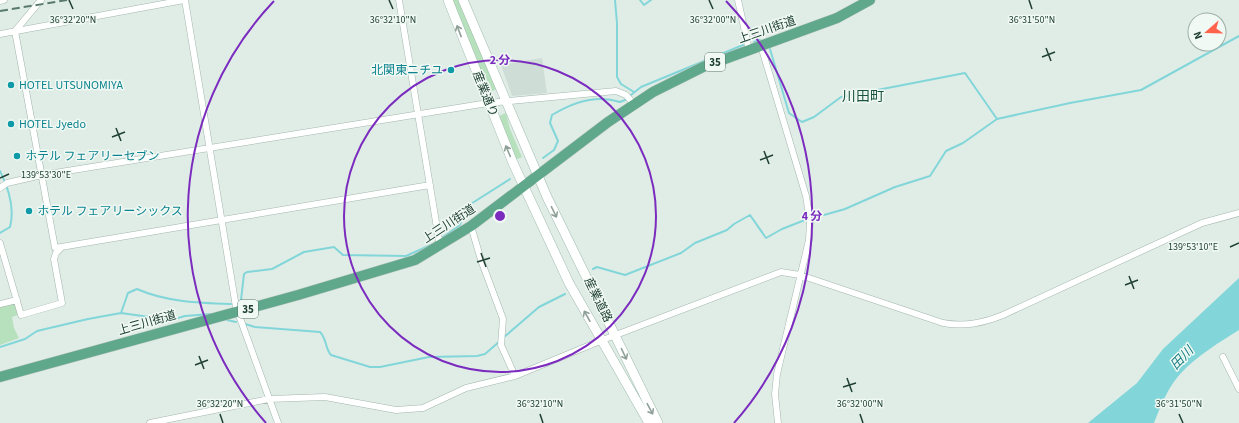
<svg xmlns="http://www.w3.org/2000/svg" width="1239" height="423" font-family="'Source Sans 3','Noto Sans JP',sans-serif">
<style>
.built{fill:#ceddd5}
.green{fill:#b7e1bd}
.water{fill:#82d6d9}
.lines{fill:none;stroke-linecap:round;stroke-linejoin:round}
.stream{stroke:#82d6d9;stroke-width:2}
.street-casing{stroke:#a2b6ad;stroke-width:7}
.secondary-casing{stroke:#9dbaad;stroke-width:10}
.primary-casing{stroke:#c0cac6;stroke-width:11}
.street{stroke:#fff;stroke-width:6}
.secondary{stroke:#fff;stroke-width:9}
.primary{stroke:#60a88c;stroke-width:10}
.rail{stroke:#597b6e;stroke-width:2;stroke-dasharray:8 4;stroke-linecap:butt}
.oneway{stroke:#8fa099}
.ticks{fill:none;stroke:#1f4033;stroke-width:1.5}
.ring{fill:none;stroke:#7b2cbf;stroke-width:2}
.culture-dot{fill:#0f9aa8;stroke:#f1f9f4;stroke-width:1.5}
.labels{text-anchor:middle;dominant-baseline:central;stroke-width:3;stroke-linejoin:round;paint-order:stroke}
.shield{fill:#f1f9f4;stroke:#5e786d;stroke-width:1}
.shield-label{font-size:11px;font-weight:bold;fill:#1f4033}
.street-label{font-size:12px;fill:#1f4033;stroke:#f1f9f4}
.culture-label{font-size:12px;fill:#0d838f;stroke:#f1f9f4;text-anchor:start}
.water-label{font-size:13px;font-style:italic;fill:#127d82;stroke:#f1f9f4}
.quarter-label{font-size:14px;fill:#18543e;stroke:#f1f9f4}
.ticks-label{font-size:10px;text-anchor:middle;fill:#1f4033;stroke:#f1f9f4;stroke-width:3;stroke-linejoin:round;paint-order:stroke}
.centre{fill:#7b2cbf;stroke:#f1f9f4;stroke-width:2}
.ring-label{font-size:12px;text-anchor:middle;font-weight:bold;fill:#7b2cbf;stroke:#f1f9f4;stroke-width:3;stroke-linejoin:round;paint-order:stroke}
</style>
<rect width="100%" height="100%" fill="#e0ede6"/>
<path class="built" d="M542,58L547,93L512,96L501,65Z"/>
<path class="green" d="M452,0H459L497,89L488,93Z
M506,113L510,129L522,157L515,160L497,117Z
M11,303L15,305L18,315L12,317L14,328L19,338L0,345V306Z"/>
<path class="water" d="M1239,278V330C1220,342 1198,355 1182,372C1169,385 1161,405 1154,423H1088L1137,383L1163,349Z"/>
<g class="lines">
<path class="stream" d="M615,0L617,23V77L621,84L634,92
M640,0L644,5L651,0
M754,42L760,40
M770,49L789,113L802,122L814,117L841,97L965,73L997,119L1070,103L1141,90L1239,36
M631,95L641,87L743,45
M543,158L554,150L558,141L550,123L552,115C573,102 596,94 620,102L625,100
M0,171C8,187 15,208 10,227L0,233
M824,215L845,209L895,187L930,176L946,151L963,143L997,119
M443,237L460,225L466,207L510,179
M593,269L597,267L625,275L681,253L695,243L727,230L734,224L750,215L766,238L782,229L805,220
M241,300L244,274L247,272L272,269L304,252L334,247L343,255L406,256L433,244
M121,313L128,293L137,289C166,302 200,303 231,304
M227,320L236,322
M245,324L255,327L320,332C327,339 325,349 331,355L370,367H380L429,357L477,356L485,354L500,341
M503,338L539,307L565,294
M0,347L25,339L37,331L88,319L121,313L171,320L185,316L211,314"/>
<defs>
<path id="street" d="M41,0L15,31L55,248L430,185
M185,0L236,307L278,423
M399,0L440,246
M738,0L749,50
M0,1L4,0
M0,34L184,0
M761,46L806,196L810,221L809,240L777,374L775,394L778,423
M0,188L7,183L42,175L488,103L616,91L626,95L634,104
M471,226L481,260L503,319L501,345L515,376
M0,243L21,315L62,303L54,259L56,253L62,247
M0,304L17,300
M1223,357L1239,389
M150,423L269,399L325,397L396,410L423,408L466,388L515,376L600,341L781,272L800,275L943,323C965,327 983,323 1003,315L1202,223L1239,213"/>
<path id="secondary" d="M448,0L513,163L569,283L649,423
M463,0L547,197L658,423"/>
<path id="primary" d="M0,377L298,295L415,260L471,226L608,122L653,92L703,67L837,18L870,0"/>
</defs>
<use href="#street" class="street-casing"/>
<use href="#secondary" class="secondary-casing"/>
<use href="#primary" class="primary-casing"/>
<use href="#street" class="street"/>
<use href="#secondary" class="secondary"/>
<use href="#primary" class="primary"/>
<path class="rail" d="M0,11L67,0"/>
</g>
<defs><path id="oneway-shaft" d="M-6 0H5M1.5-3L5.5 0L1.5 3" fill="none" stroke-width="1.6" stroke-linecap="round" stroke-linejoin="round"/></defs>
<g class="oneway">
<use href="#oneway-shaft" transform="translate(459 31) rotate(-111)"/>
<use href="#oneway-shaft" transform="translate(508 151) rotate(-113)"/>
<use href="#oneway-shaft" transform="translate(554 212) rotate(64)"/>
<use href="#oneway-shaft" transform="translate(587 316) rotate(-119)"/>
<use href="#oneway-shaft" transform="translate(624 354) rotate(64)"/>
<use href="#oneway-shaft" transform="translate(650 409) rotate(62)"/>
</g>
<path class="ticks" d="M69,0L73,9M389,0L393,9M709,0L713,9M1029,0L1032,9M1046,48L1051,61M1042,57L1055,52M116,128L121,141M112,137L125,132M764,151L769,164M760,160L773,155M0,178L9,174M1230,247L1239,243M481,253L486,267M477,262L490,258M1129,276L1134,289M1125,285L1138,280M199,356L204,369M195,365L208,360M847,378L852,392M843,387L856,383M220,414L223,423M540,414L543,423M860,414L863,423M1179,414L1183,423"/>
<g class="ring">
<circle cx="500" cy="216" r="156"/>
<path d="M266 423A312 312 0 0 1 274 1M726 1A312 312 0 0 1 734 423"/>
</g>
<g class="culture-dot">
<circle cx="451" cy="70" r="4"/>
<circle cx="11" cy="85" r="4"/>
<circle cx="11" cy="124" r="4"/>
<circle cx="17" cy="156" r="4"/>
<circle cx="29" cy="211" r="4"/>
</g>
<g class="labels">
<g class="shield">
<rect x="705" y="53" width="20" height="18" rx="3"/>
<rect x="238" y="300" width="20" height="18" rx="3"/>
</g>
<g class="shield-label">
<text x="715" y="62">35</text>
<text x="248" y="309">35</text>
</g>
<g class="street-label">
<text transform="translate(767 30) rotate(-19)">上三川街道</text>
<text transform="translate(485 94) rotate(68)">産業通り</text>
<text transform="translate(449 224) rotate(-33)">上三川街道</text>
<text transform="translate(598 300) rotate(64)">産業道路</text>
<text transform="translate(147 323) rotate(-16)">上三川街道</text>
</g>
<g class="culture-label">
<text x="443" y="70" text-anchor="end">北関東ニチユ</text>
<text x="19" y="85">HOTEL UTSUNOMIYA</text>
<text x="19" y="124">HOTEL Jyedo</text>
<text x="25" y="156">ホテル フェアリーセブン</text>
<text x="37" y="211">ホテル フェアリーシックス</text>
</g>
<g class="water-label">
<text transform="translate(1182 358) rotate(-46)">田川</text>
</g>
<g class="quarter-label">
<text x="863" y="97">川田町</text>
</g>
</g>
<g class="ticks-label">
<text x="73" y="23">36°32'20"N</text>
<text x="393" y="23">36°32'10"N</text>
<text x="713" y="23">36°32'00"N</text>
<text x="1032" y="23">36°31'50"N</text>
<text x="46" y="178">139°53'30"E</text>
<text x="1193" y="250">139°53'10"E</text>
<text x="220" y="407">36°32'20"N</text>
<text x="540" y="407">36°32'10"N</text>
<text x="860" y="407">36°32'00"N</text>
<text x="1179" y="407">36°31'50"N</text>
</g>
<circle cx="500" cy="216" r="6" class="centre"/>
<g class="ring-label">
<text x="500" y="64">2 分</text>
<text x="812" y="220">4 分</text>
</g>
<g transform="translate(1207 32) rotate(250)"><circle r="19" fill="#f1f9f4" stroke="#9dafa7"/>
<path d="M0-3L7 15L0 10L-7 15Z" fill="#ff634c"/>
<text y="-6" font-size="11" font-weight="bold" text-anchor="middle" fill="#1f4033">N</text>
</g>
</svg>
